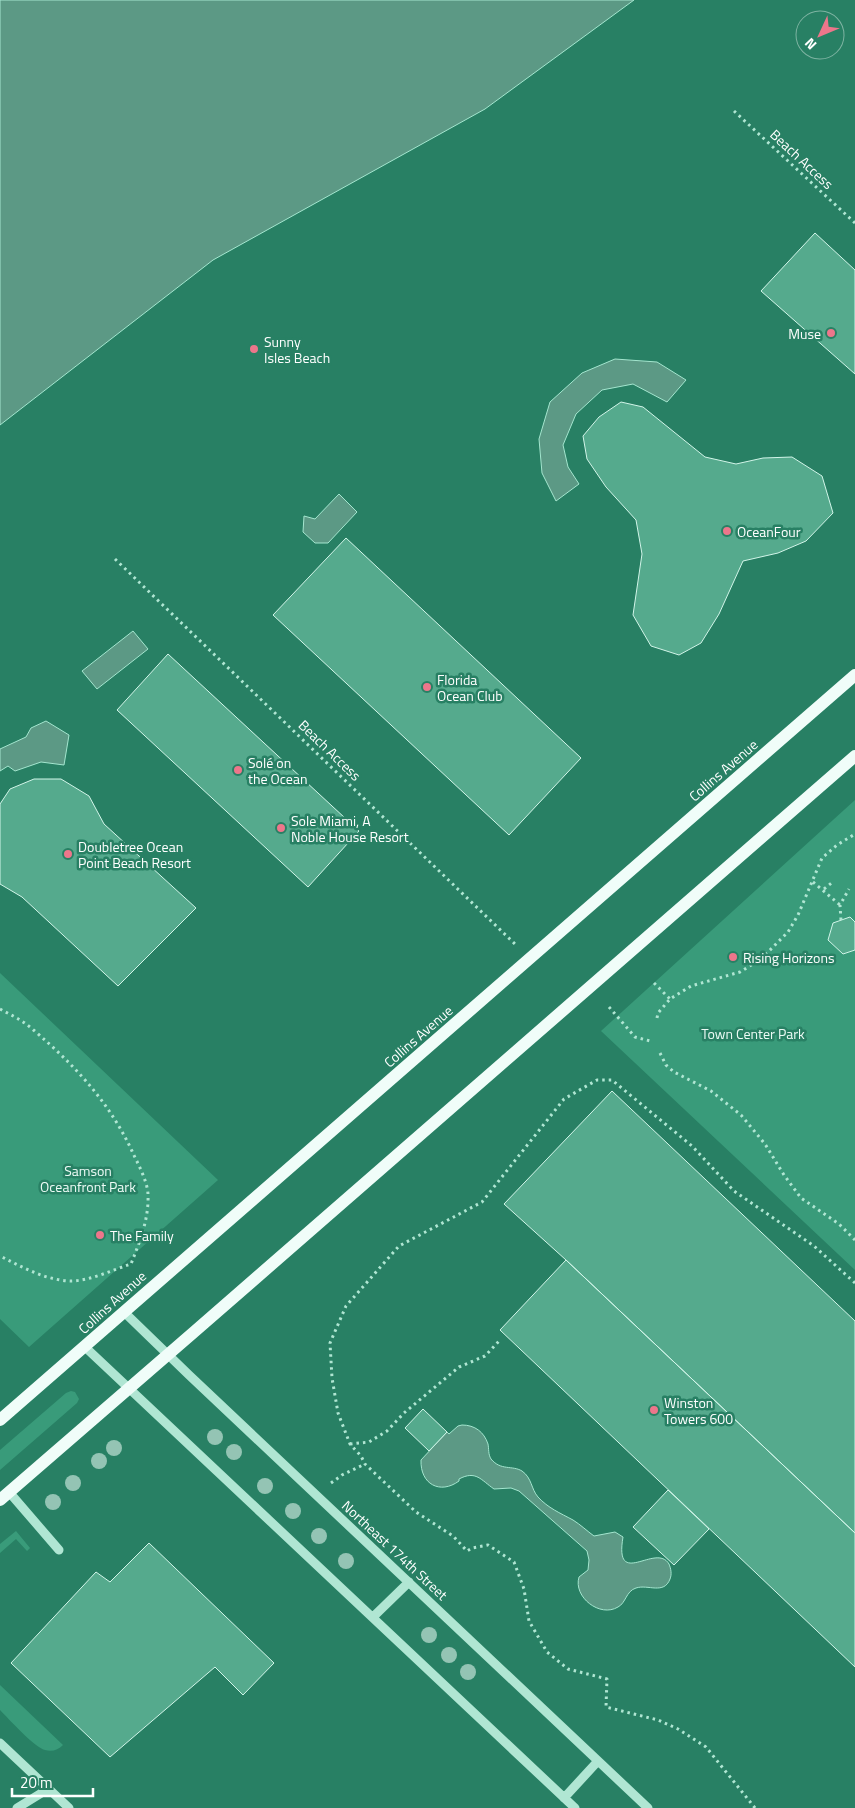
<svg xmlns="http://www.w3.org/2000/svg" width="855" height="1808" font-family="'Titillium Web',sans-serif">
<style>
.green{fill:#399b7a}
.water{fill:#5c9985;stroke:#a4e6cf}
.building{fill:#55aa8d;stroke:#d2f5e9}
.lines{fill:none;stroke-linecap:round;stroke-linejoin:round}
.path{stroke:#b0e6d3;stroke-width:3;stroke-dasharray:2.5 4;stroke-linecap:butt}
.minor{stroke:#b0e6d3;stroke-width:9}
.major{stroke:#f0fdf9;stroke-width:12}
.tree{fill:#94c4b4}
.poi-dot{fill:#ed768b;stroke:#288064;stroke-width:2}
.labels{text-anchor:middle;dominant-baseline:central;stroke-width:5;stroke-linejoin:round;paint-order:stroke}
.street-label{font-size:14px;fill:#fff;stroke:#288064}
.poi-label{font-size:14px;fill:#fff;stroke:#288064;text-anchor:start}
.park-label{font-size:14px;fill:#edfbf6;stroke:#288064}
</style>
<rect width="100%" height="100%" fill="#288064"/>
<path class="green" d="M855,800V1270L601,1031Z
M0,973L218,1180L29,1347L0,1319Z
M71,1391L75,1392L79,1399L77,1403L0,1470V1450L66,1393Z
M16,1531L30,1548L27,1551L16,1539L0,1553V1544Z
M0,1685L63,1745C58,1750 52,1752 45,1750C34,1747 9,1719 0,1710Z"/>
<path class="water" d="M0,0H634L485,109L213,260L0,425Z
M615,359L657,362L686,380L667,402L633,384L602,390L576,414L563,445L568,467L579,484L556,501L542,473L539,439L550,402L582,373Z
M339,494L357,512L328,543H315L303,532L304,516L315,519Z
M133,631L148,649L97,689L82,671Z
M46,721L69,735L64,765L41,762L15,771L8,766L0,771V749L26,737L31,728Z
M462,1425C475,1425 484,1432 488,1444C489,1449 488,1454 491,1459C501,1471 512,1465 522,1471C532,1478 531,1489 538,1497C548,1508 560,1513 573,1520C581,1525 587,1531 594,1536L615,1532L623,1537C614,1590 656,1542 669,1564C671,1569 672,1574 670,1579C664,1595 648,1584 636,1588C626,1591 626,1603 618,1607C600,1618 573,1597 579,1577L588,1570L589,1560L587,1551L519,1491L511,1488L494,1489C481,1480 476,1470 459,1479V1481C440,1495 420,1484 421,1460L447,1432L449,1434L458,1426Z"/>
<path class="building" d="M815,233L855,270V374L761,291Z
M621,402L643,407L705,457L736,464L763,458L792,457L822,476L833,513L806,541L778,553L743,561L719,614L701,643L679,655L651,646L633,615L642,554L636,520L606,487L587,459L583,436L599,417Z
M346,538L581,758L509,835L273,615Z
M168,654L359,831L308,887L117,710Z
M34,779H61L89,796L104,824L196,908L118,986L22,897L0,884V804L10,789Z
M850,917L855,922V950L843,954L828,940L833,923Z
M612,1091L855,1321V1533L566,1260L504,1204Z
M566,1260L855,1533V1667L500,1330Z
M423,1409L447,1432L429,1451L405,1428Z
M668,1490L709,1529L674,1565L633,1527Z
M149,1543L274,1663L243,1695L215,1667L110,1757L11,1663L96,1572L110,1582Z"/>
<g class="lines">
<path class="path" d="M734,111L855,223
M115,559L516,945
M813,882L840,905
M824,889L834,881
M841,920L840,905L849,889
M654,983L670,999
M609,1007L635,1037L650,1041
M0,1009C9,1014 18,1018 26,1024C33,1029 40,1036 46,1041C82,1073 112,1108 132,1151C138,1164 147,1180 148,1194C149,1219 140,1241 131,1264C112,1270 90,1281 70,1281C45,1280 22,1267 0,1256
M657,1018L658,1013L670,999L691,986L740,972L761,959L788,932L798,915L822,858L837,845L855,834
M660,1053L666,1065L674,1072L711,1091L741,1115L765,1144L784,1175L801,1198L839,1224L855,1240
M350,1444L369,1442L387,1431L404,1413L459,1367L485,1356L500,1340
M331,1483L342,1475L365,1464
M755,1808L706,1747L678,1729L658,1720L606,1707L607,1679L568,1669L547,1652L529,1621L524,1589L514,1562L488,1545L472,1548L467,1551L453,1536L416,1512L365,1464L361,1456L350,1444L338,1413L332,1378L330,1343L346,1306L399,1246L482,1202L564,1099L597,1080H612L692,1146L734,1191L814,1246L855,1283"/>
<path class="minor" d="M124,1312L189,1375L648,1808
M85,1347L575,1808
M9,1492L59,1550
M373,1617L409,1582
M0,1743L69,1808
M564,1798L598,1761
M17,1808L48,1789"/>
<path class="major" d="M0,1420L855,675
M0,1500L194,1332L855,756"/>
</g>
<g class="tree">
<circle cx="215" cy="1437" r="8"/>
<circle cx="114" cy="1448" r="8"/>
<circle cx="234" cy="1452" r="8"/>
<circle cx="99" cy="1461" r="8"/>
<circle cx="73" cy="1483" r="8"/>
<circle cx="265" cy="1486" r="8"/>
<circle cx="53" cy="1502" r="8"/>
<circle cx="293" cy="1511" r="8"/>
<circle cx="319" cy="1536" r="8"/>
<circle cx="346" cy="1561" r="8"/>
<circle cx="429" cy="1635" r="8"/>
<circle cx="449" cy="1655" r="8"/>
<circle cx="468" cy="1672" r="8"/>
</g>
<g class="poi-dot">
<circle cx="831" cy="333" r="5"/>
<circle cx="254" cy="349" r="5"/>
<circle cx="727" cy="531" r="5"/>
<circle cx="427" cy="687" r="5"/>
<circle cx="238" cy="770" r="5"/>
<circle cx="281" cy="828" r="5"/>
<circle cx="68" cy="854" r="5"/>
<circle cx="733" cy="957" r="5"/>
<circle cx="100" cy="1235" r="5"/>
<circle cx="654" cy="1410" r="5"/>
</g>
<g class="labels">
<g class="street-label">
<text transform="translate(802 159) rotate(43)">Beach Access</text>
<text transform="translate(330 750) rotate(44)">Beach Access</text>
<text transform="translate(723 770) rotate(-41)">Collins Avenue</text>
<text transform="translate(418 1036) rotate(-41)">Collins Avenue</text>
<text transform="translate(112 1302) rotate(-42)">Collins Avenue</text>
<text transform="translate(395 1550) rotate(43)">Northeast 174th Street</text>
</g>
<g class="poi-label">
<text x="821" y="333" text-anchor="end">Muse</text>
<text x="264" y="341">Sunny<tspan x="264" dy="16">Isles Beach</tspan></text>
<text x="737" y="531">OceanFour</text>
<text x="437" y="679">Florida<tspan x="437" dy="16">Ocean Club</tspan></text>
<text x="248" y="762">Solé on<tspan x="248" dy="16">the Ocean</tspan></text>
<text x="291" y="820">Sole Miami, A<tspan x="291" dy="16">Noble House Resort</tspan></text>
<text x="78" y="846">Doubletree Ocean<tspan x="78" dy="16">Point Beach Resort</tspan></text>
<text x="743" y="957">Rising Horizons</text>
<text x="110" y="1235">The Family</text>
<text x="664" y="1402">Winston<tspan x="664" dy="16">Towers 600</tspan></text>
</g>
<g class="park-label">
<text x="753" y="1033">Town Center Park</text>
<text x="88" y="1170">Samson<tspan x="88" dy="16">Oceanfront Park</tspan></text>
</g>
</g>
<g transform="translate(820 35) rotate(226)"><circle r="24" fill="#288064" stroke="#7eb3a2"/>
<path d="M0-4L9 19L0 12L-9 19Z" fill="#ed768b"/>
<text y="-8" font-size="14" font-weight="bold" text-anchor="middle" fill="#ffffff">N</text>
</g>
<path d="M12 1788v8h81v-8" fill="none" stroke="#ffffff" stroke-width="2.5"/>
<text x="20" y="1788" font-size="15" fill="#ffffff" stroke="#288064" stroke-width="4" paint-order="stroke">20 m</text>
</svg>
